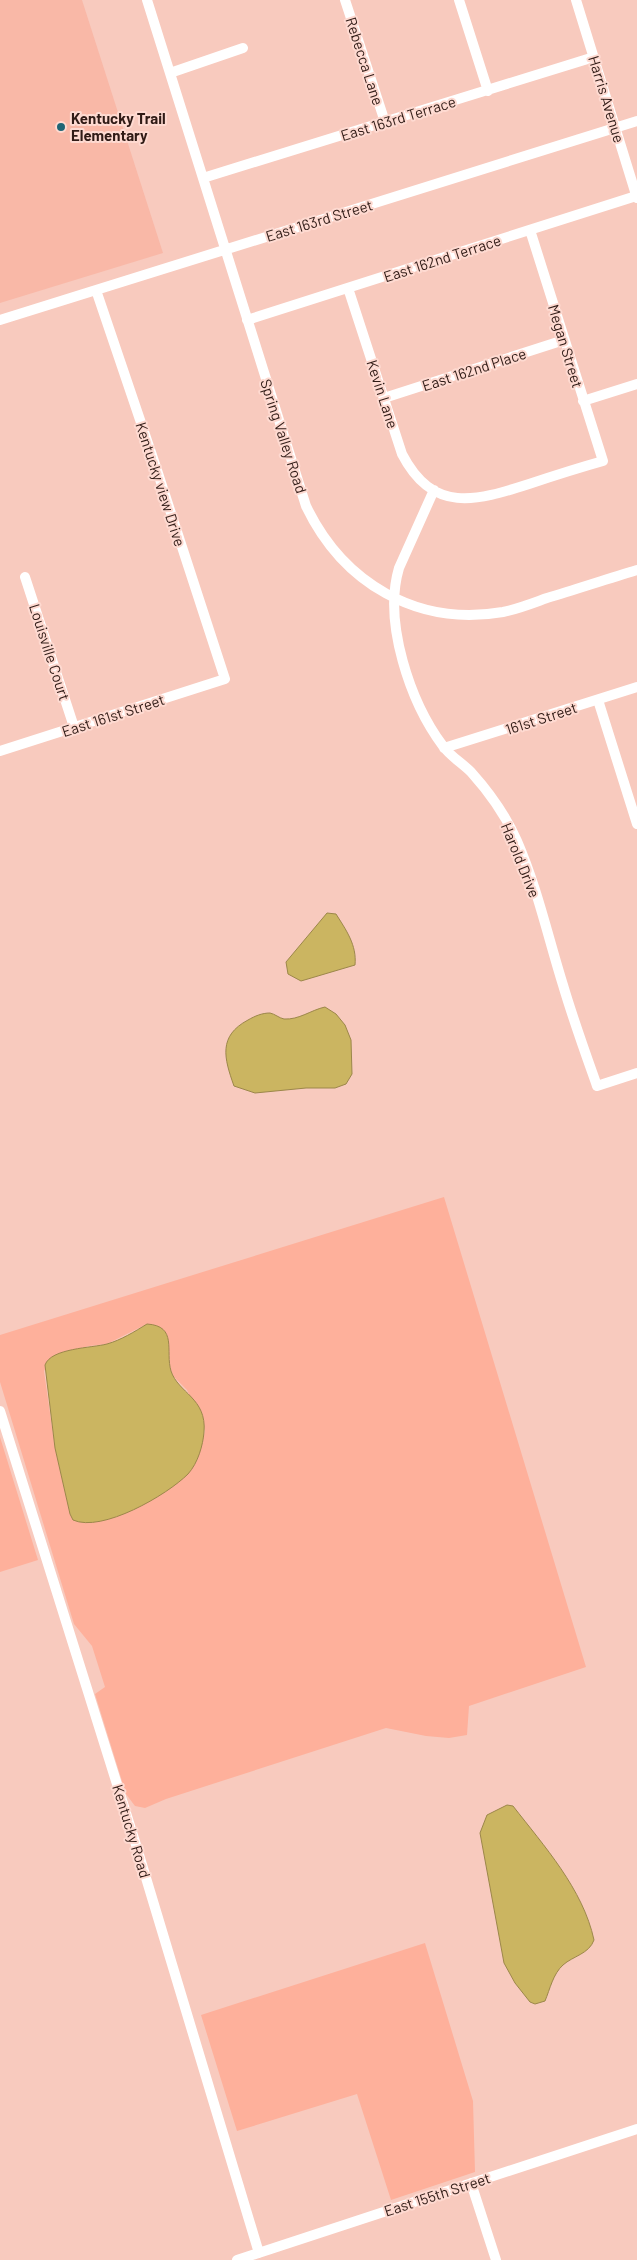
<svg xmlns="http://www.w3.org/2000/svg" width="637" height="2260" font-family="Barlow,sans-serif">
<style>
.built{fill:#f9b8a7}
.green{fill:#feb09b;fill-rule:evenodd}
.water{fill:#cbb561;stroke:#9c874a}
.lines{fill:none;stroke-linecap:round;stroke-linejoin:round}
.minor{stroke:#fff;stroke-width:10}
.poi-dot{fill:#1f6575;stroke:#fedad1;stroke-width:2}
.labels{text-anchor:middle;dominant-baseline:central;stroke-width:4;stroke-linejoin:round;paint-order:stroke}
.street-label{font-size:15px;fill:#301b16;stroke:#fedad1}
.poi-label{font-size:15px;font-weight:bold;fill:#301b16;stroke:#fedad1;text-anchor:start}
</style>
<rect width="100%" height="100%" fill="#f8cabe"/>
<path class="built" d="M0,0H82L163,253L0,303Z"/>
<path class="green" d="M444,1197L586,1667L469,1706L467,1735L449,1738L426,1736L386,1728L166,1799L145,1808L135,1806L126,1794L95,1694L105,1687L92,1646L74,1624L0,1382V1335ZM147,1324L168,1340L170,1367L173,1376L187,1390L205,1431L196,1462L175,1484L132,1510L96,1522H78L70,1514L55,1448L44,1371L53,1356L89,1346L107,1344Z
M0,1437L38,1560L0,1572Z
M425,1943L473,2101L475,2172L391,2200L357,2094L237,2131L201,2015Z"/>
<path class="water" d="M327,913L336,914C346,930 357,945 355,965L301,981L288,974L286,962Z
M325,1007L336,1014L345,1025L351,1040L352,1074L346,1084L335,1088H306L255,1093L234,1086C224,1058 218,1036 248,1020C255,1016 262,1013 270,1013C275,1014 279,1018 284,1019C299,1020 311,1010 325,1007Z
M147,1324C178,1326 165,1351 171,1371C178,1393 207,1398 204,1432C203,1445 198,1463 188,1474C167,1495 102,1533 73,1520L70,1514L55,1448L45,1365C51,1348 92,1348 107,1344C121,1340 134,1332 147,1324Z
M507,1805L513,1806C544,1846 583,1889 594,1940C589,1954 573,1956 563,1965C553,1974 550,1989 545,2001L535,2004L530,2002L515,1983L504,1963L480,1833L487,1815Z"/>
<g class="lines">
<path class="minor" d="M147,0L306,506C343,583 417,627 503,612C518,609 533,603 547,598C577,589 607,579 637,570
M345,0L385,122
M459,0L488,91
M576,0L637,198
M170,73L243,48
M203,178L594,57
M348,288L402,454C433,514 476,501 529,484C553,476 578,468 603,461L530,230
M0,320L637,121
M247,320L636,196
M384,398L564,340
M583,401L637,384
M434,490L399,568C383,622 410,702 443,746C450,756 462,763 471,772C489,792 506,816 517,841C537,887 548,937 563,985C573,1019 585,1052 597,1086L637,1073
M25,577L74,727
M598,700L637,824
M444,748L637,687
M0,751L225,679L155,464L96,290
M0,1411L137,1848L259,2253
M471,2183L496,2260
M237,2260L637,2129"/>
</g>
<circle class="poi-dot" cx="61" cy="127" r="5"/>
<g class="labels">
<g class="street-label">
<text transform="translate(365 61) rotate(72)">Rebecca Lane</text>
<text transform="translate(607 99) rotate(73)">Harris Avenue</text>
<text transform="translate(398 118) rotate(-17)">East 163rd Terrace</text>
<text transform="translate(319 220) rotate(-17)">East 163rd Street</text>
<text transform="translate(442 258) rotate(-18)">East 162nd Terrace</text>
<text transform="translate(566 346) rotate(73)">Megan Street</text>
<text transform="translate(474 369) rotate(-18)">East 162nd Place</text>
<text transform="translate(383 394) rotate(72)">Kevin Lane</text>
<text transform="translate(284 436) rotate(72)">Spring Valley Road</text>
<text transform="translate(161 484) rotate(72)">Kentucky view Drive</text>
<text transform="translate(50 652) rotate(72)">Louisville Court</text>
<text transform="translate(113 715) rotate(-18)">East 161st Street</text>
<text transform="translate(541 718) rotate(-18)">161st Street</text>
<text transform="translate(521 860) rotate(68)">Harold Drive</text>
<text transform="translate(132 1831) rotate(73)">Kentucky Road</text>
<text transform="translate(437 2194) rotate(-18)">East 155th Street</text>
</g>
<g class="poi-label">
<text x="71" y="118">Kentucky Trail<tspan x="71" dy="17">Elementary</tspan></text>
</g>
</g>
</svg>
